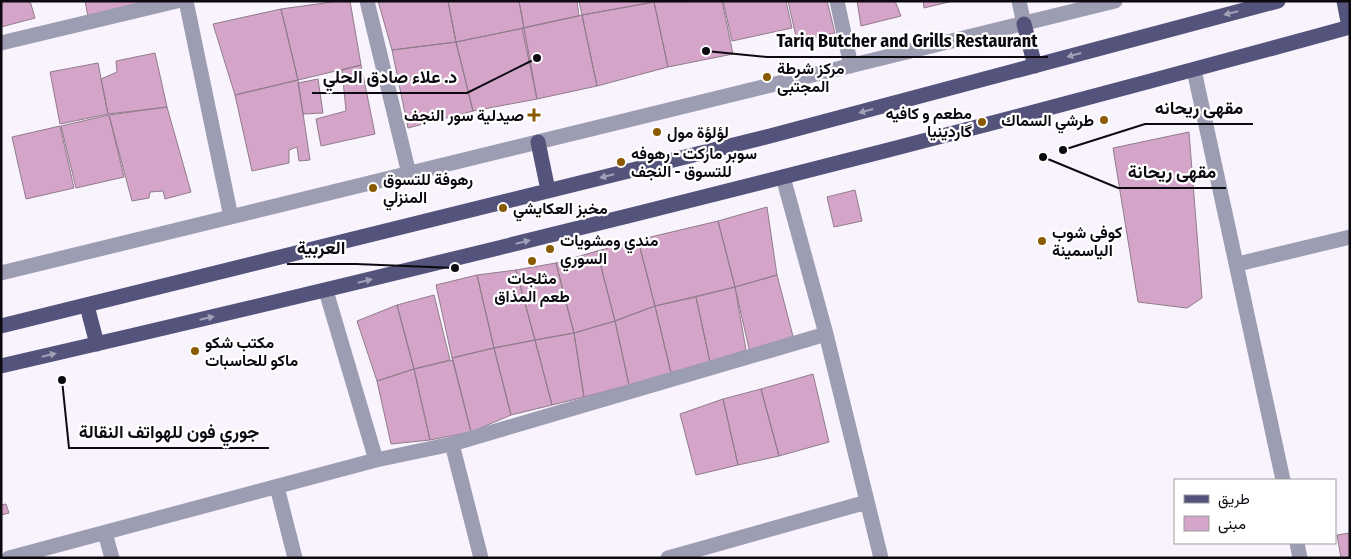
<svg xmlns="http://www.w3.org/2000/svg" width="1351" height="559" font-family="'Fira Sans Condensed',Vazirmatn,sans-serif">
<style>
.building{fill:#d5a4c9;stroke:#907c8b}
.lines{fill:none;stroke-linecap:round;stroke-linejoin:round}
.minor{stroke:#9c9cb3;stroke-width:15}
.major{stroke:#54537b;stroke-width:15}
.oneway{fill:#a1a0b6}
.poi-dot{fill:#8a5a00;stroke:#fff;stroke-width:2}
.labels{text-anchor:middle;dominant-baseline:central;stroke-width:4.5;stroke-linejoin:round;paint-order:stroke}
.poi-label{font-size:16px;font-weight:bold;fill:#0d0910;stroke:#fff;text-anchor:start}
.leader{fill:none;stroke:#0d0910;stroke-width:2}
.callout-dot{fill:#0d0910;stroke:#fff;stroke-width:2}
.callout-label{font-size:18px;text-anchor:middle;font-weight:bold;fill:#0d0910;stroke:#fff;stroke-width:4.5;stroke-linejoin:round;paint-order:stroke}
</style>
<rect width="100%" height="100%" fill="#f8f3fc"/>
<path class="building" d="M1,1H30L35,18L1,27Z
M85,1H146L88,17Z
M339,1H350L361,65L298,80L281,9Z
M378,1H448L456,42L392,50Z
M448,1H519L524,28L456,42Z
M519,1H577L579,16L524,28Z
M579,1H654V2L582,15Z
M722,1L733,54L668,67L654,2Z
M723,1H786L792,28L732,41Z
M788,1H827L835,33L797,41Z
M857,1H895L901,16L861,26Z
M923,1H953L924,8Z
M654,2L668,67L597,86L582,15Z
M281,9L298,80L235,95L213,24Z
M582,15L597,86L537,99L522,28Z
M524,28L537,99L473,111L456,42Z
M456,42L473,111L408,128L392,50Z
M155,53L167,107L108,114L101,79L117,72L116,61Z
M98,63L108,114L60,124L50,72Z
M361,65L375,134L321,146L316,119L346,111L342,70Z
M318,79L323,113L303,114L298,83Z
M298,80L310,160L299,161L297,147L289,150V163L252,171L235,95Z
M167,107L191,192L165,199L163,191L150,192L149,198L132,201L109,115Z
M109,115L124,177L76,188L61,126Z
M60,126L74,188L26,199L12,137Z
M1189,132L1202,298L1187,308L1138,302L1113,148Z
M855,190L862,221L834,227L827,197Z
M767,207L777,275L735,287L718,221Z
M718,221L735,287L655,306L638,240Z
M638,240L655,306L615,321L597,251Z
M597,251L615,321L574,333L556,263Z
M556,263L574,333L535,340L516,270Z
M516,270L535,340L494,348L477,275Z
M477,275L494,348L452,358L436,285Z
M777,275L794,340L750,353L735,287Z
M735,287L746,350L710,362L696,297Z
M434,295L450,360L414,369L397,305Z
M696,297L710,362L671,373L655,306Z
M397,305L414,369L377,381L357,321Z
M655,306L671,373L629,385L615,321Z
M615,321L629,385L584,397L574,333Z
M574,333L584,397L552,405L535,340Z
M535,340L552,405L511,415L494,348Z
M494,348L511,415L471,432L452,358Z
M453,360L471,432L430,440L414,369Z
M414,369L430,440L391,444L377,381Z
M813,374L829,442L779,456L761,389Z
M761,389L779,456L738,465L723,399Z
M723,399L738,465L696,475L680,414Z
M6,504L9,513L1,515V505Z
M1350,533V558H1341L1337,535Z"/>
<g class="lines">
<path class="minor" d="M186,1L231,217
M367,1L409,174
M837,1L851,66
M1019,1L1024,24
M1,43L177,1
M1194,70L1283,480
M783,177L826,334L881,558
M1238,264L1350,237
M1,273L1115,1
M326,291L376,460
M452,444L481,558
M277,487L295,558
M105,533L112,558
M1297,543L1300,558
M9,558L376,460L452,444L826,334
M668,558L867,502"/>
<path class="major" d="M1344,1L1349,27
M1024,24L1035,66
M538,142L548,190
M87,306L97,344
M1,326L770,136L1278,1
M1,366C453,262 903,150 1350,27"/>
</g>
<defs><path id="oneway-solid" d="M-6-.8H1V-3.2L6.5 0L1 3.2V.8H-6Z" transform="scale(1.25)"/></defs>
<g class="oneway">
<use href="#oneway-solid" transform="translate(1231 13) rotate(166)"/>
<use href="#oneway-solid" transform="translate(1074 55) rotate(165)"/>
<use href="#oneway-solid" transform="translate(866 111) rotate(165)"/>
<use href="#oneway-solid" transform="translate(607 176) rotate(166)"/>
<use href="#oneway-solid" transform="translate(523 242) rotate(-14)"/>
<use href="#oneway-solid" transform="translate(365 281) rotate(-14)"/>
<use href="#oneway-solid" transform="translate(207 318) rotate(-13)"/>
<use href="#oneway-solid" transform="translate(49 355) rotate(-13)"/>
</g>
<g class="poi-dot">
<circle cx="767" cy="77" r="5"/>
<path d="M531.5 107.5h5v5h5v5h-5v5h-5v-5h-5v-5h5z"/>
<circle cx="1104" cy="120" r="5"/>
<circle cx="982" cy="122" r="5"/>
<circle cx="657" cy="132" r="5"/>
<circle cx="621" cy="162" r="5"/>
<circle cx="373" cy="188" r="5"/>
<circle cx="503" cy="208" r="5"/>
<circle cx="1042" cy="241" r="5"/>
<circle cx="550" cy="249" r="5"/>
<circle cx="532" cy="261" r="5"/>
<circle cx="195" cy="351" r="5"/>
</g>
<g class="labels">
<g class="poi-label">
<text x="777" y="68">مركز شرطة<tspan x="777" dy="18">المجتبى</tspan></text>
<text x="972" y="113" text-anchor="end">مطعم و كافيه<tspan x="972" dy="18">گاردينيا</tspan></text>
<text x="524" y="115" text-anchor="end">صيدلية سور النجف</text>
<text x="1094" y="120" text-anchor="end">طرشي السماك</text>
<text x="667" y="132">لؤلؤة مول</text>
<text x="631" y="153">سوبر ماركت - رهوفه<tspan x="631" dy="18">للتسوق - النجف</tspan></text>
<text x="383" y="179">رهوفة للتسوق<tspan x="383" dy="18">المنزلي</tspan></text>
<text x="513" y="208">مخبز العكايشي</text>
<text x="1052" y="232">كوفي شوب<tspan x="1052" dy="18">الياسمينة</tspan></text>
<text x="560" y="240">مندي ومشويات<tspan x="560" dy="18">السوري</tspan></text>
<text x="532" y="278" text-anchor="middle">مثلجات<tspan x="532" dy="18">طعم المذاق</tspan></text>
<text x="205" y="342">مكتب شكو<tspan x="205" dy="18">ماكو للحاسبات</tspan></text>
</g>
</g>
<path class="leader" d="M706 51L767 57H1048M537 58L467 93H312M1063 150L1145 124H1253M1043 157L1118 188H1226M455 268L356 264H287M62 380L69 448H269"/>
<g class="callout-dot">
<circle cx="706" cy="51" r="5"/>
<circle cx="537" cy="58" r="5"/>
<circle cx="1063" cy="150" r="5"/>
<circle cx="1043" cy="157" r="5"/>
<circle cx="455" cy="268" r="5"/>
<circle cx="62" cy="380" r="5"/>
</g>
<g class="callout-label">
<text x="907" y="47">Tariq Butcher and Grills Restaurant</text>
<text x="390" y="83">د. علاء صادق الحلي</text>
<text x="1199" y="114">مقهى ريحانه</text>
<text x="1172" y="178">مقهى ريحانة</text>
<text x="321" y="254">العربية</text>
<text x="169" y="438">جوري فون للهواتف النقالة</text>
</g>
<rect width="1351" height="559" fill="none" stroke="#0d0910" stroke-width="5"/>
<rect x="1174" y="479" width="162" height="65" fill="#ffffff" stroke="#9e9d9f"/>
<rect x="1184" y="495" width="25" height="8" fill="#54537b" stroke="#9e9d9f"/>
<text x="1218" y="504" font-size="15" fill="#0d0910">طريق</text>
<rect x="1184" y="516" width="25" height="15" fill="#d5a4c9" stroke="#9e9d9f"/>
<text x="1218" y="529" font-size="15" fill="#0d0910">مبنى</text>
</svg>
